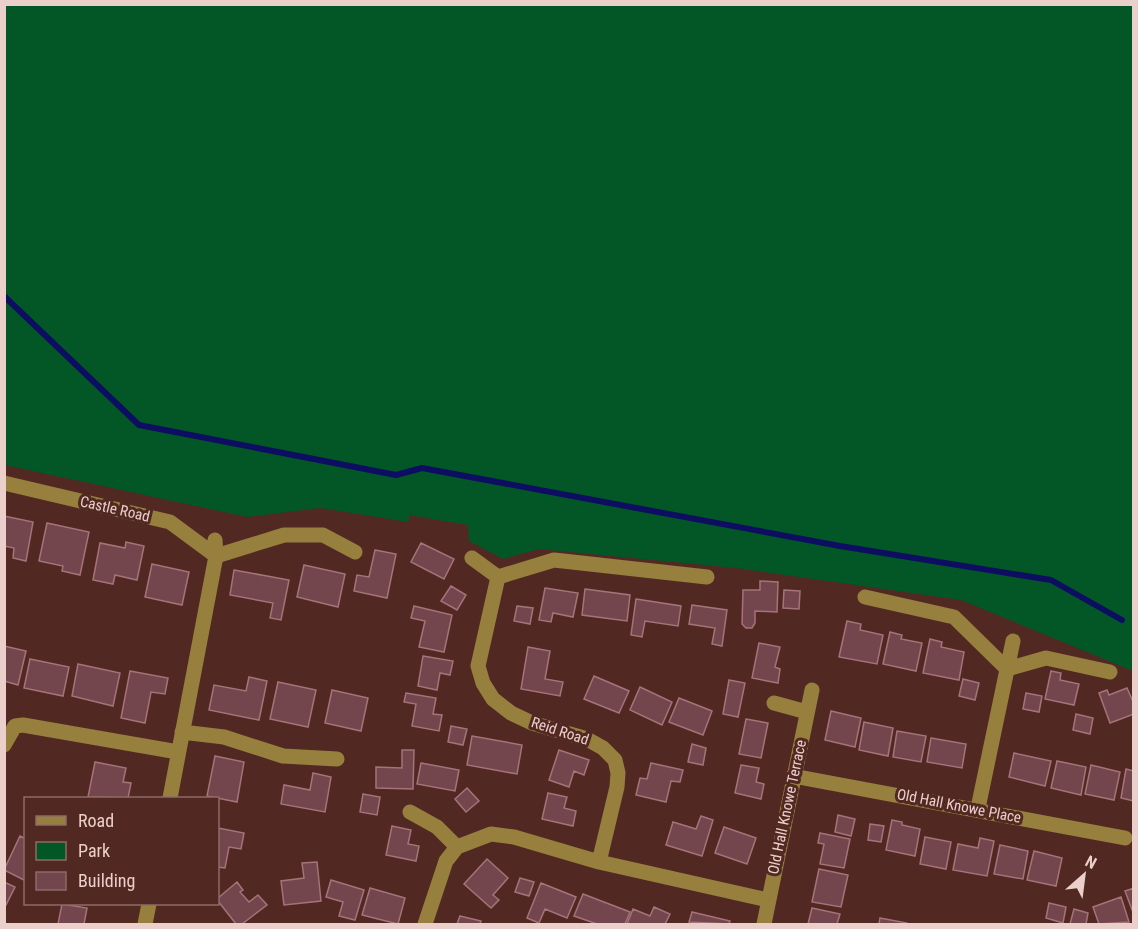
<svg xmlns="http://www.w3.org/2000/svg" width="1138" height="929" font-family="'Roboto Condensed',sans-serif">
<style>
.green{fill:#035726}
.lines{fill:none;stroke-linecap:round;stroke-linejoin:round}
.stream{stroke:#0d0e61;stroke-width:6}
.building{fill:#73454c;stroke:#a5737a;stroke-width:1.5}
.minor{stroke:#97803e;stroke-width:15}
.labels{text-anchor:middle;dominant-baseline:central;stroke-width:6;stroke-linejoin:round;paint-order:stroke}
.street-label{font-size:15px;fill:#ebcfca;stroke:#522922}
</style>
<rect width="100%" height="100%" fill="#522922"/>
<path class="green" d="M5,4L1133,5V671L961,600L736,568L539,549L503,559L469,541L468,525L409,515V522L320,508L247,517L5,465Z"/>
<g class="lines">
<path class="stream" d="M4,296L139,425L396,475L422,468L840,546L1051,580L1122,620"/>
</g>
<path class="building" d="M4,516L33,522L26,561L13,558L14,548L4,546Z
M47,523L89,532L80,575L62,571L63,566L39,561Z
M126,542L144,546L137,580L115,575L113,584L93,580L100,543L125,548Z
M421,543L454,559L444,579L411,562Z
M375,550L396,554L387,598L354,591L357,575L369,577Z
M152,564L189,572L182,605L145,597Z
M304,565L345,574L338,607L297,597Z
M234,570L289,580L281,620L270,618L273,603L230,595Z
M760,581L778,582L777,612L755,611V623L752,628H746L742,624L743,590H760Z
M451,586L466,595L457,610L441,601Z
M545,588L578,593L573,617L553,613L551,622L539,620Z
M585,589L630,595L627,621L582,615Z
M784,590L800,591L799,609L783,608Z
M636,599L681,606L678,626L645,621L642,637L631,635Z
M692,605L727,610L722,646L712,644L715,628L689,624Z
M414,606L452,615L444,652L419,647L425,621L411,618Z
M517,606L533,608L530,624L514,621Z
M847,621L861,624L860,630L883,635L877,664L839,657Z
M890,632L902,635L901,639L922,643L916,671L883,664Z
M930,639L942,642L941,647L964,652L959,680L923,673Z
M759,643L780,647L775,667L780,669L778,683L752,678Z
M4,646L26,651L18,685L4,681Z
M528,647L550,651L545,679L563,682L560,696L521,689Z
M423,656L453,661L450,675L440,673L437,690L418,686Z
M30,659L69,667L63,696L24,688Z
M78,664L120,673L113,706L72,696Z
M130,671L168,678L165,694L151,692L145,723L121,718Z
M1051,671L1061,673L1060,680L1079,684L1074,705L1045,699Z
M594,676L629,691L619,713L584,699Z
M249,677L267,681L259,720L209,710L214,685L246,691Z
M963,679L979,683L975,700L959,696Z
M729,680L745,683L738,717L723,714Z
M278,682L316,690L308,727L270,719Z
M640,687L672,702L662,725L630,710Z
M1127,688L1134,704V714L1110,723L1099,693L1107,690L1109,695Z
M332,690L368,698L361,731L325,723Z
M406,693L436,698L433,714L442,715L439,731L412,726L416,704L404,702Z
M1026,693L1042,696L1039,712L1023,709Z
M679,698L712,711L703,735L669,722Z
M831,711L861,718L855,747L825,740Z
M1076,714L1093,718L1090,734L1073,730Z
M746,719L768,723L761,758L739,754Z
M864,722L893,728L888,756L859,750Z
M451,726L467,729L463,745L448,742Z
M897,731L926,736L921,762L893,757Z
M472,736L522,745L517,774L467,765Z
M931,738L966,744L962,768L927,762Z
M692,744L706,748L703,765L688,762Z
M402,750H414L413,789L376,788V767L402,768Z
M559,750L589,760L584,775L574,771L569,787L549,780Z
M1014,753L1051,761L1045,786L1009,777Z
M215,756L244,762L237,802L207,796Z
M1057,761L1086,767L1081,795L1051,788Z
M95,762L126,768L123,782L131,783L128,798L88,797Z
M421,763L459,770L455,791L417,784Z
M651,763L683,770L680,782L671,781L666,802L636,795L640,778L647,779Z
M741,765L759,768L756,782L764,784L761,799L735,793Z
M1091,765L1120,772L1114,800L1085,794Z
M1126,769L1134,771V801L1121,798Z
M313,773L331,777L325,812L281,804L284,785L310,790Z
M467,788L479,801L466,812L455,799Z
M548,793L567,797L564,808L576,811L573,826L542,819Z
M363,794L380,797L377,815L360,812Z
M838,815L855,819L851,836L835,832Z
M701,816L713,820L702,856L666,845L673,822L696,829Z
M892,820L902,822V825L920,829L915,856L886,850Z
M870,824L884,826L881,842L868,840Z
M392,826L411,830L408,844L419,846L416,861L386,855Z
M724,827L756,838L747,864L715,853Z
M218,828L244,833L241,849L229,847L225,868L218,867Z
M820,833L850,839L844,868L820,864L824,844L818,843Z
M20,836L26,839V881L4,870Z
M925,837L951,842L946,869L920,864Z
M980,838L994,841L987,876L953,870L958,844L978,848Z
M1000,845L1028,851L1023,879L994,874Z
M1034,851L1062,858L1056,886L1027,880Z
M487,859L508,878L493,895L499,900L491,908L464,884Z
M317,862L321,901L284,905L281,881L304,878L302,863Z
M819,869L848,875L841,907L812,902Z
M520,878L534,882L529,896L515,892Z
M331,880L364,890L355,920L339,916L343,902L326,897Z
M4,882L15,887L6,905L4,904Z
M237,882L243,890L240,892L249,902L258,895L267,905L242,924H236L218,901V898Z
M541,883L576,897L567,918L545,909L539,923L527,918Z
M370,888L405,898L398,924L362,915Z
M1134,888V915L1125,891Z
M583,894L630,912L625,924H597L574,916Z
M1121,897L1129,922L1099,924L1093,907Z
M1049,903L1066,907L1063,923L1046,918Z
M62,904L87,908L84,924H58Z
M654,907L670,914L665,924H627L633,909L650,916Z
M812,908L840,914L837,924H808Z
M1074,909L1088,913L1086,924H1070Z
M692,912L730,921L729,924L689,922Z
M460,916L481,921L480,924H457Z
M880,918L907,923V924H879Z"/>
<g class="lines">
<path class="minor" d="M4,483L170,522L216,556L284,535H323L355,552
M472,558L498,577L554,560L707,577
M498,577L478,666L483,683L493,699L511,713L532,723L587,739L603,748L615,760L618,773L617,787L599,862
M865,597L954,617L1007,669L1046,658L1110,672
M774,703L807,712
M182,732L224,737L283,756L337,759
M4,745L15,726L23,725L178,752
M793,776L1125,838
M170,798L216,556L215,540
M978,808L1013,641
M410,812L437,827L457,847
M145,924L149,904
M425,924L446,861L457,847L491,834L514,837L599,862L768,900
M764,924L812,690"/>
</g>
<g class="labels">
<g class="street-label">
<text transform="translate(115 509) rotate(13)">Castle Road</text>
<text transform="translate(560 731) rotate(18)">Reid Road</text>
<text transform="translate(959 806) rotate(11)">Old Hall Knowe Place</text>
<text transform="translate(787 807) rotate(-78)">Old Hall Knowe Terrace</text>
</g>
</g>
<rect width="1138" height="929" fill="none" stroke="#ebcfca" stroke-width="12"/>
<rect x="24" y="797" width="195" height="108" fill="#522922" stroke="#8f6b65" stroke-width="1.5"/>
<rect x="36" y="816" width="30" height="9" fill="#97803e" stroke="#8f6b65" stroke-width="1.5"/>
<text x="78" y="827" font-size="18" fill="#ebcfca">Road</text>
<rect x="36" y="842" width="30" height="18" fill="#035726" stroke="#8f6b65" stroke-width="1.5"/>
<text x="78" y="857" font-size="18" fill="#ebcfca">Park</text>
<rect x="36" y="872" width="30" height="18" fill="#73454c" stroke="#8f6b65" stroke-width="1.5"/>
<text x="78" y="887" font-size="18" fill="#ebcfca">Building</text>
<g transform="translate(1084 875) rotate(28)" stroke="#522922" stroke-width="4.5" paint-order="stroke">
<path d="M0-4.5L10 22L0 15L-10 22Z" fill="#ebcfca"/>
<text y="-9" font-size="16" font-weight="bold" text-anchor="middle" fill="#ebcfca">N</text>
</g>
</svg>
